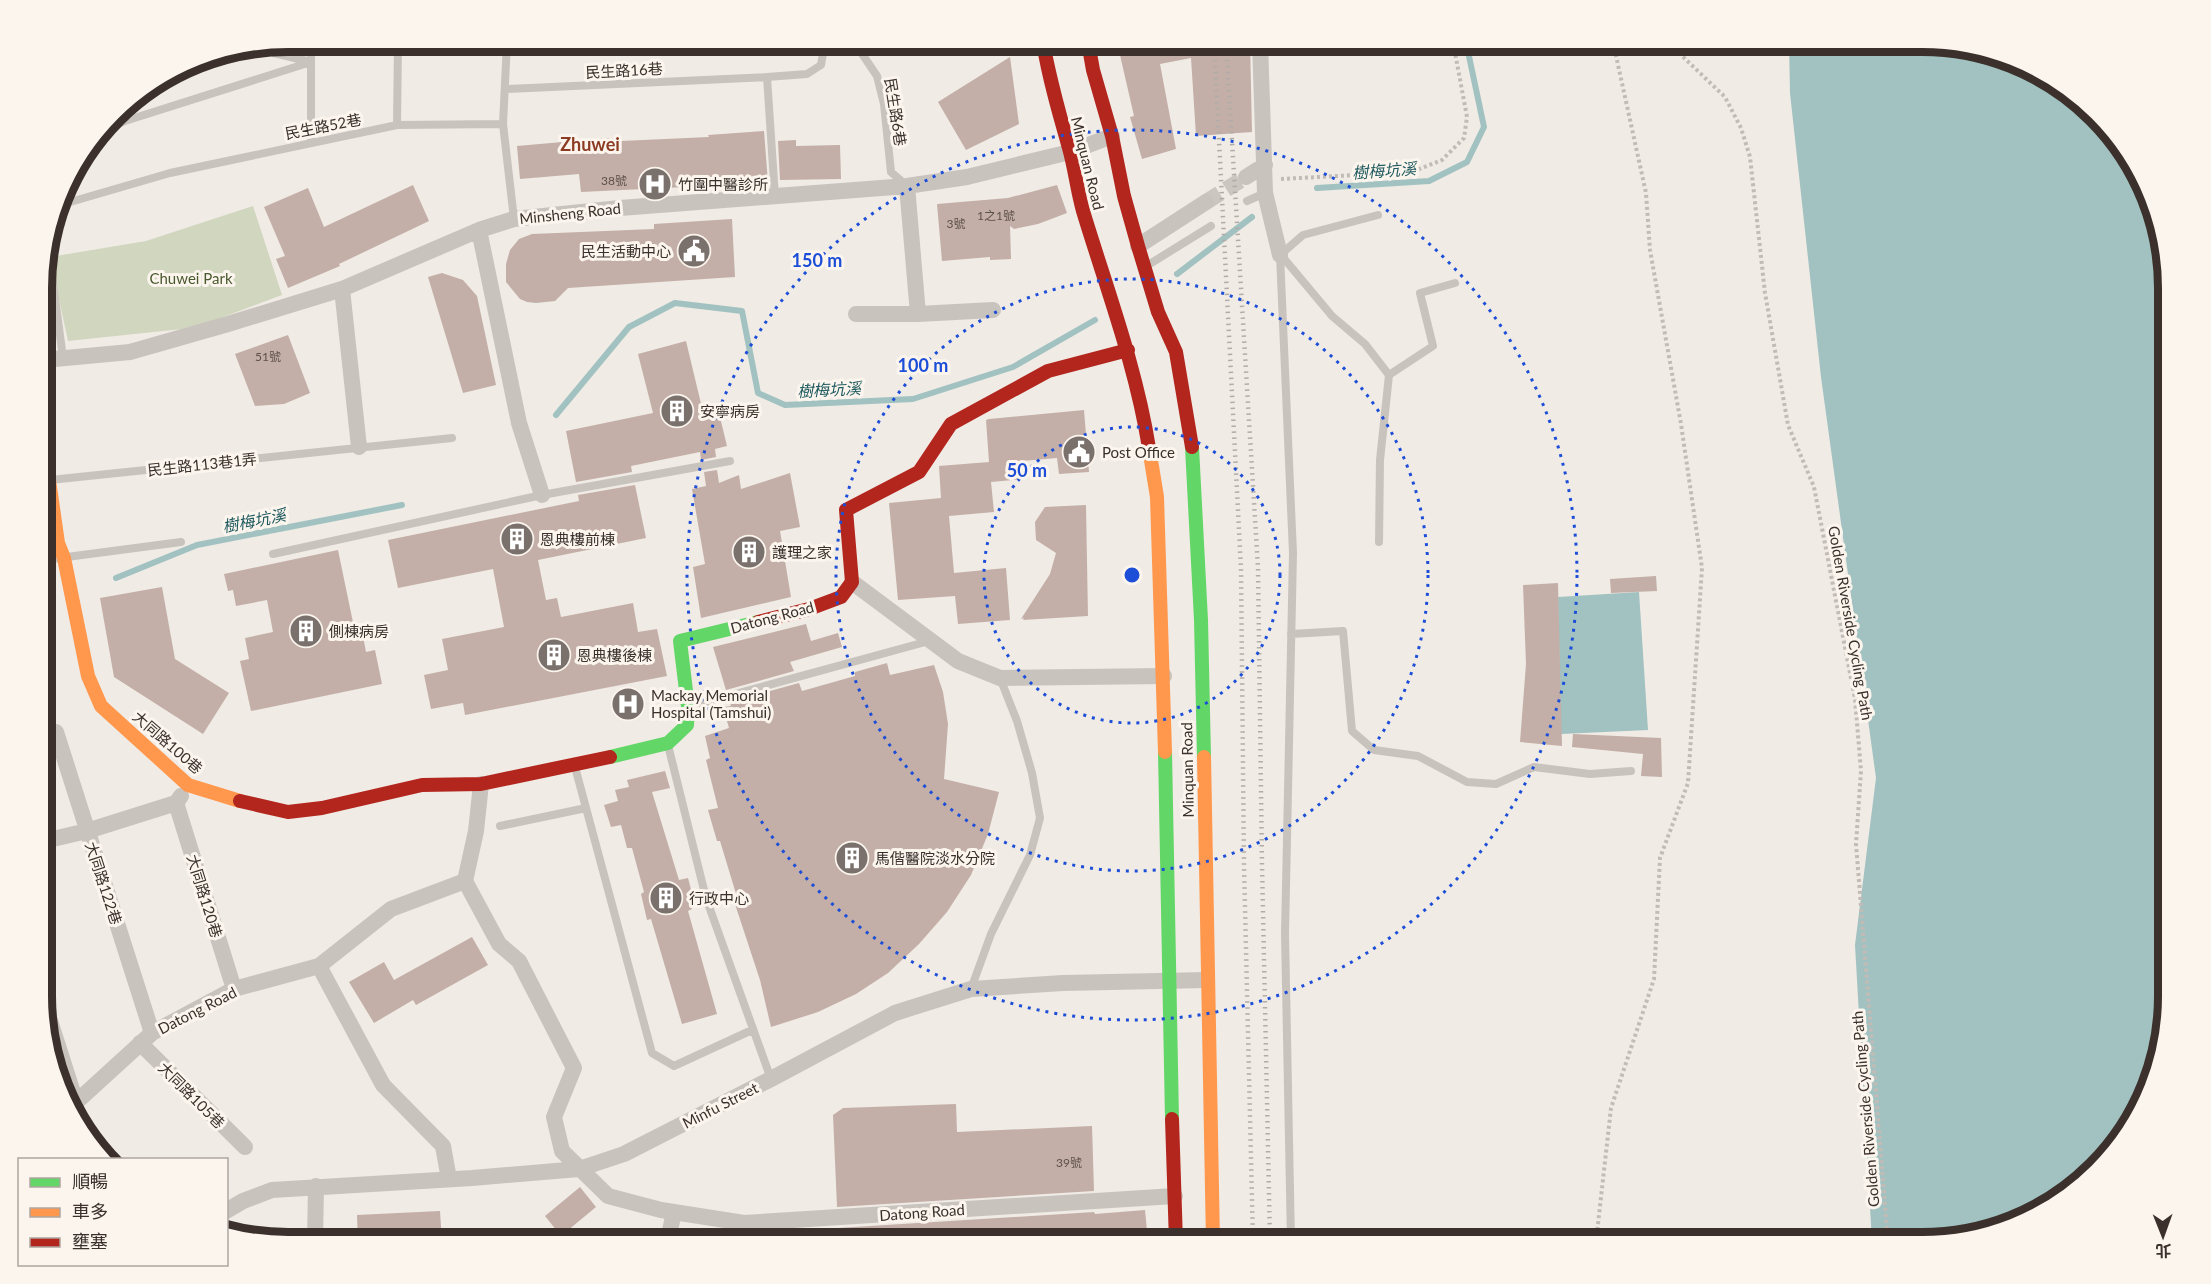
<svg xmlns="http://www.w3.org/2000/svg" width="2211" height="1284" font-family="Lato,'Noto Sans TC',sans-serif">
<style>
.green{fill:#d1d6bf}
.water{fill:#a1c2c1}
.lines{fill:none;stroke-linecap:round;stroke-linejoin:round}
.stream{stroke:#a1c2c1;stroke-width:6}
.building{fill:#c3afa7}
.street-tunnel{stroke:#ccc6c0;stroke-width:16;stroke-dasharray:16 8;stroke-linecap:butt}
.path{stroke:#c2bbb6;stroke-width:4;stroke-dasharray:3 3;stroke-linecap:butt}
.lane{stroke:#c9c3be;stroke-width:8}
.street{stroke:#c9c3be;stroke-width:16}
.fast{stroke:#63d668;stroke-width:14}
.slow{stroke:#ff974d;stroke-width:14}
.jam{stroke:#b3261e;stroke-width:14}
.rail{stroke:#b1aca8;stroke-width:4.5;stroke-dasharray:1.5 4.5;stroke-linecap:butt}
.ring{fill:none;stroke:#1d4ed8;stroke-width:3;stroke-dasharray:3 6}
.labels{text-anchor:middle;dominant-baseline:central;stroke-width:6;stroke-linejoin:round;paint-order:stroke}
.number-label{font-size:12px;fill:#5d504a}
.street-label{font-size:15px;fill:#3b302b;stroke:#fbf5ee}
.poi-label{font-size:15px;fill:#3b302b;stroke:#fbf5ee;text-anchor:start}
.park-label{font-size:15px;fill:#4a5a2e;stroke:#fbf5ee}
.water-label{font-size:16px;font-style:italic;fill:#1f5a5e;stroke:#fbf5ee}
.quarter-label{font-size:18px;font-weight:bold;fill:#8c3b22;stroke:#fbf5ee}
.rim{fill:none;stroke:#3b302b;stroke-width:8}
.centre{fill:#1d4ed8;stroke:#fbf5ee;stroke-width:3}
.ring-label{font-size:18px;text-anchor:middle;font-weight:bold;fill:#1d4ed8;stroke:#fbf5ee;stroke-width:6;stroke-linejoin:round;paint-order:stroke}
</style>
<rect width="100%" height="100%" fill="#f0ebe5"/>
<path class="green" d="M253,206L282,295L218,319L182,329L68,341L50,257L146,241Z"/>
<path class="water" d="M1789,42H1923L1987,50L2046,75L2097,114L2136,165L2168,272V1011L2136,1119L2097,1170L2046,1209L1938,1241L1872,1242L1855,945L1876,778L1821,377L1790,93Z
M1639,592L1648,730L1561,734L1558,597Z"/>
<g class="lines">
<path class="stream" d="M1317,188L1429,181L1467,162L1484,127L1466,42
M1177,274L1252,217
M556,415L629,327L675,303L742,311L758,393L785,405L913,399L1013,367L1095,320
M116,578L197,545L402,505"/>
</g>
<path class="building" d="M1117,42H1250L1252,132L1196,136L1191,58L1160,64L1176,149L1142,159L1130,117L1134,116Z
M1010,57L1019,124L966,150L938,102Z
M764,131L768,183L581,192L579,174L520,179L517,146L608,138H621V141L709,137L708,135Z
M796,140V146L840,145L841,179L780,180L778,141Z
M413,185L429,221L339,264L340,266L288,288L276,259L285,256L264,207L308,188L324,227Z
M1057,185L1067,213L1038,224L1014,229L1010,226L1011,259L990,260V257L942,261L937,204L1008,198Z
M732,219L735,277L568,288L555,301L536,303L527,302L520,299L506,282V264L510,250L519,239L532,234L654,229V224Z
M442,273L463,280L477,296L496,385L463,393L428,277Z
M288,335L310,393L284,404L255,406L235,354Z
M686,341L703,412L718,409L727,446L715,449L716,457L701,460L700,452L631,466L632,472L576,482L566,431L653,413L638,354Z
M1084,410L1089,472L1059,474L1057,458L1022,461L1024,479L991,482L994,512L949,516L954,573L1006,568L1010,620L958,624L955,596L898,600L889,503L941,498L939,466L989,462L986,420L989,419Z
M717,470L719,483L739,475L741,489L790,473L800,527L780,531L791,597L701,618L693,567L705,564L692,489L706,486L704,472Z
M635,485L646,538L538,560L546,600L557,598L561,617L633,603L638,632L657,629L667,676L465,715L463,703L431,709L424,675L448,670L442,639L504,627L493,569L398,588L388,540L579,501L578,495Z
M1086,505L1088,616L1023,620L1024,618L1021,619L1050,574L1056,553L1036,540L1035,522L1045,507Z
M338,550L355,632L362,631L366,652L375,650L382,684L251,711L240,661L249,659L245,638L273,632L267,600L236,606L233,590L228,591L224,574Z
M1656,576L1657,591L1611,593L1610,579Z
M1558,583L1562,746L1520,742L1526,664L1523,585Z
M162,587L175,659L229,693L203,734L114,677L100,598Z
M806,624L811,641L838,633L842,647L790,662L794,671L726,690L713,647Z
M887,663L890,675L934,665L943,692L948,724L944,779L999,792L988,834L971,875L947,912L919,944L888,973L856,994L818,1012L771,1027L760,980L733,898L737,897L720,841H717L708,810L718,808L706,760L710,758L705,736L729,728L723,707L731,706L730,702L799,683L802,691L855,676V672Z
M1573,734L1661,738L1662,777L1641,776L1643,754L1572,747Z
M665,771L670,788L652,792L679,880L688,878L693,897L689,898L692,909L688,911L717,1014L682,1024L651,919L647,920L641,894L644,892L632,848H627L621,825L611,827L604,805L618,801L615,790L629,787L627,780Z
M472,937L488,965L416,1005L413,1000L374,1023L349,982L384,962L394,980Z
M956,1104L957,1132L1092,1126L1094,1191L837,1207L833,1115L843,1108Z
M580,1187L596,1207L561,1236L545,1216Z
M1145,1210L1148,1242H839L838,1228L1094,1212L1095,1214Z
M440,1211L442,1242H358L357,1215Z"/>
<g class="lines">
<path class="street-tunnel" d="M1206,202L1246,177"/>
<path class="path" d="M1673,42L1678,52L1725,97L1741,128L1750,157L1765,293L1788,425L1814,487L1855,699L1861,771L1856,844L1888,1242
M1281,179L1412,172L1442,160L1464,138L1467,117L1453,42
M1596,1242L1611,1108L1654,979L1660,858L1688,783L1702,568L1681,424L1650,250L1646,193L1613,42"/>
<path class="lane" d="M311,42V142
M854,42L877,76L884,104L891,172L907,186
M261,47L274,53L311,62
M767,77L807,74L821,65L825,42
M506,89L767,77L775,197
M503,124L507,42
M397,125L398,42
M106,129L125,121L311,62
M1247,201L1265,193
M60,205L170,173L397,125L503,124L514,219
M1280,255L1293,553L1285,934L1291,1242
M1280,255L1303,235L1378,215
M1281,255L1332,316L1365,344L1389,375L1380,460L1379,542
M44,263L53,283L63,358
M1148,265L1211,226
M1389,375L1433,346L1420,293L1455,283
M50,480L452,438
M273,554L542,495L730,461
M44,560L181,542
M1291,634L1343,631L1352,731L1374,750L1418,756L1467,782L1496,784L1534,767L1590,774L1631,771
M688,707L929,641
M668,745L706,898L771,1079
M575,767L652,1053L674,1066L752,1030
M500,826L586,808
M971,989L991,934L1030,855L1040,818L1032,773L1017,721L1000,678"/>
<path class="street" d="M1260,42L1265,193L1280,255
M1246,177L1265,165
M907,186L918,314
M479,230L519,423L542,495
M1138,246L1206,202
M342,289L359,447
M856,314H918L993,310
M44,360L130,352L228,324L342,289L479,230L514,219L620,208L907,186L967,177L1070,152L1112,136
M852,582L958,661L1000,678L1164,676
M56,732L152,1033
M481,784L476,831L465,881L499,944L519,961L574,1068L554,1117L562,1151L608,1196L661,1210L744,1223L1175,1196
M176,803L234,989
M44,841L87,831L176,803L181,796
M319,966L383,1085L443,1146L449,1179
M44,1002L76,1102
M140,1043L245,1147
M73,1105L152,1033L234,989L319,966L391,909L465,881
M83,1131L113,1160
M226,1211L243,1201L272,1190L472,1178L579,1169L624,1154L771,1079L895,1013L971,989L1063,983L1207,980
M669,1235L674,1212
M315,1242L316,1186"/>
<path class="fast" d="M1192,447L1201,620L1204,757
M1165,752L1172,1119
M610,757L668,743L687,725L688,707L680,641L758,622"/>
<path class="slow" d="M1149,448L1157,497L1165,752
M49,480L58,543L64,558L88,676L101,706L188,785L240,801
M1204,757L1213,1242"/>
<path class="jam" d="M1043,42C1049,78 1059,113 1069,148C1075,169 1077,190 1083,211C1107,290 1136,366 1149,448
M1088,42L1093,70L1112,136L1124,196L1138,246L1158,312L1176,352L1192,447
M758,622L809,609L841,597L852,582L846,510L919,472L951,424L1048,371L1128,350
M240,801L288,812L322,808L422,785L481,784L610,757
M1172,1119L1176,1242"/>
<path class="rail" d="M1214,42L1241,569L1244,865L1253,1242
M1226,42L1258,568L1262,864L1270,1242"/>
</g>
<g class="ring">
<circle cx="1132" cy="575" r="148"/>
<circle cx="1132" cy="575" r="296"/>
<circle cx="1132" cy="575" r="445"/>
</g>
<defs>
<symbol id="hospital-disc" viewBox="-11 -11 22 22"><circle r="9.5" fill="#7a716c" stroke="#fbf5ee"/><path d="M-5-5h3v3.5h4V-5h3V5h-3V1.5h-4V5h-3Z" fill="#fff"/></symbol>
<symbol id="civic-disc" viewBox="-11 -11 22 22"><circle r="9.5" fill="#7a716c" stroke="#fbf5ee"/><path d="M-.6-6.5H3V-4.5H.6V-3L4-1V1h2V6H-6V1h2V-1L-.6-3ZM-1.2 2.5V6h2.4V2.5Z" fill="#fff"/></symbol>
<symbol id="building-disc" viewBox="-11 -11 22 22"><circle r="9.5" fill="#7a716c" stroke="#fbf5ee"/><path d="M-4-6H4V6H1V3H-1V6H-4ZM-2.5-4.3h1.7v1.8h-1.7ZM.8-4.3h1.7v1.8H.8ZM-2.5-1h1.7V.8h-1.7ZM.8-1h1.7V.8H.8Z" fill="#fff"/></symbol>
</defs>
<g fill-rule="evenodd">
<use href="#hospital-disc" x="636" y="165" width="38" height="38"/>
<use href="#civic-disc" x="675" y="232" width="38" height="38"/>
<use href="#building-disc" x="658" y="392" width="38" height="38"/>
<use href="#civic-disc" x="1060" y="433" width="38" height="38"/>
<use href="#building-disc" x="498" y="520" width="38" height="38"/>
<use href="#building-disc" x="730" y="533" width="38" height="38"/>
<use href="#building-disc" x="287" y="612" width="38" height="38"/>
<use href="#building-disc" x="535" y="636" width="38" height="38"/>
<use href="#hospital-disc" x="609" y="685" width="38" height="38"/>
<use href="#building-disc" x="833" y="839" width="38" height="38"/>
<use href="#building-disc" x="647" y="879" width="38" height="38"/>
</g>
<g class="labels">
<g class="number-label">
<text x="614" y="180">38號</text>
<text x="996" y="215">1之1號</text>
<text x="956" y="223">3號</text>
<text x="268" y="356">51號</text>
<text x="1069" y="1162">39號</text>
</g>
<g class="street-label">
<text transform="translate(624 70) rotate(-3)">民生路16巷</text>
<text transform="translate(896 112) rotate(81)">民生路6巷</text>
<text transform="translate(323 126) rotate(-11)">民生路52巷</text>
<text transform="translate(1088 163) rotate(76)">Minquan Road</text>
<text transform="translate(570 213) rotate(-6)">Minsheng Road</text>
<text transform="translate(202 464) rotate(-6)">民生路113巷1弄</text>
<text transform="translate(772 617) rotate(-15)">Datong Road</text>
<text transform="translate(1851 623) rotate(80)">Golden Riverside Cycling Path</text>
<text transform="translate(168 742) rotate(41)">大同路100巷</text>
<text transform="translate(1187 770) rotate(-91)">Minquan Road</text>
<text transform="translate(104 883) rotate(72)">大同路122巷</text>
<text transform="translate(205 896) rotate(73)">大同路120巷</text>
<text transform="translate(197 1010) rotate(-27)">Datong Road</text>
<text transform="translate(192 1095) rotate(45)">大同路105巷</text>
<text transform="translate(720 1105) rotate(-27)">Minfu Street</text>
<text transform="translate(1865 1109) rotate(-95)">Golden Riverside Cycling Path</text>
<text transform="translate(922 1212) rotate(-4)">Datong Road</text>
</g>
<g class="poi-label">
<text x="678" y="184">竹圍中醫診所</text>
<text x="671" y="251" text-anchor="end">民生活動中心</text>
<text x="700" y="411">安寧病房</text>
<text x="1102" y="452">Post Office</text>
<text x="540" y="539">恩典樓前棟</text>
<text x="772" y="552">護理之家</text>
<text x="329" y="631">側棟病房</text>
<text x="577" y="655">恩典樓後棟</text>
<text x="651" y="695">Mackay Memorial<tspan x="651" dy="17">Hospital (Tamshui)</tspan></text>
<text x="875" y="858">馬偕醫院淡水分院</text>
<text x="689" y="898">行政中心</text>
</g>
<g class="park-label">
<text x="191" y="278">Chuwei Park</text>
</g>
<g class="water-label">
<text transform="translate(1384 170) rotate(-4)">樹梅坑溪</text>
<text transform="translate(829 389) rotate(-3)">樹梅坑溪</text>
<text transform="translate(254 520) rotate(-11)">樹梅坑溪</text>
</g>
<g class="quarter-label">
<text x="590" y="144">Zhuwei</text>
</g>
</g>
<path d="M0 0H2211V1284H0ZM288 52H1922A236 236 0 0 1 2158 288V996A236 236 0 0 1 1922 1232H288A236 236 0 0 1 52 996V288A236 236 0 0 1 288 52Z" fill="#fbf5ee" fill-rule="evenodd"/>
<path class="rim" d="M288 52H1922A236 236 0 0 1 2158 288V996A236 236 0 0 1 1922 1232H288A236 236 0 0 1 52 996V288A236 236 0 0 1 288 52Z"/>
<circle cx="1132" cy="575" r="9" class="centre"/>
<g class="ring-label">
<text x="817" y="267">150 m</text>
<text x="923" y="372">100 m</text>
<text x="1027" y="477">50 m</text>
</g>
<rect x="18" y="1158" width="210" height="108" fill="#fbf5ee" stroke="#aea6a0" stroke-width="1.5"/>
<rect x="30" y="1178" width="30" height="9" fill="#63d668" stroke="#aea6a0" stroke-width="1.5"/>
<text x="72" y="1188" font-size="18" fill="#3b302b">順暢</text>
<rect x="30" y="1208" width="30" height="9" fill="#ff974d" stroke="#aea6a0" stroke-width="1.5"/>
<text x="72" y="1218" font-size="18" fill="#3b302b">車多</text>
<rect x="30" y="1238" width="30" height="9" fill="#b3261e" stroke="#aea6a0" stroke-width="1.5"/>
<text x="72" y="1248" font-size="18" fill="#3b302b">壅塞</text>
<g transform="translate(2163 1236) rotate(179)" stroke="#fbf5ee" stroke-width="4.5" paint-order="stroke">
<path d="M0-4.5L10 22L0 15L-10 22Z" fill="#3b302b"/>
<text y="-9" font-size="16" font-weight="bold" text-anchor="middle" fill="#3b302b">北</text>
</g>
</svg>
